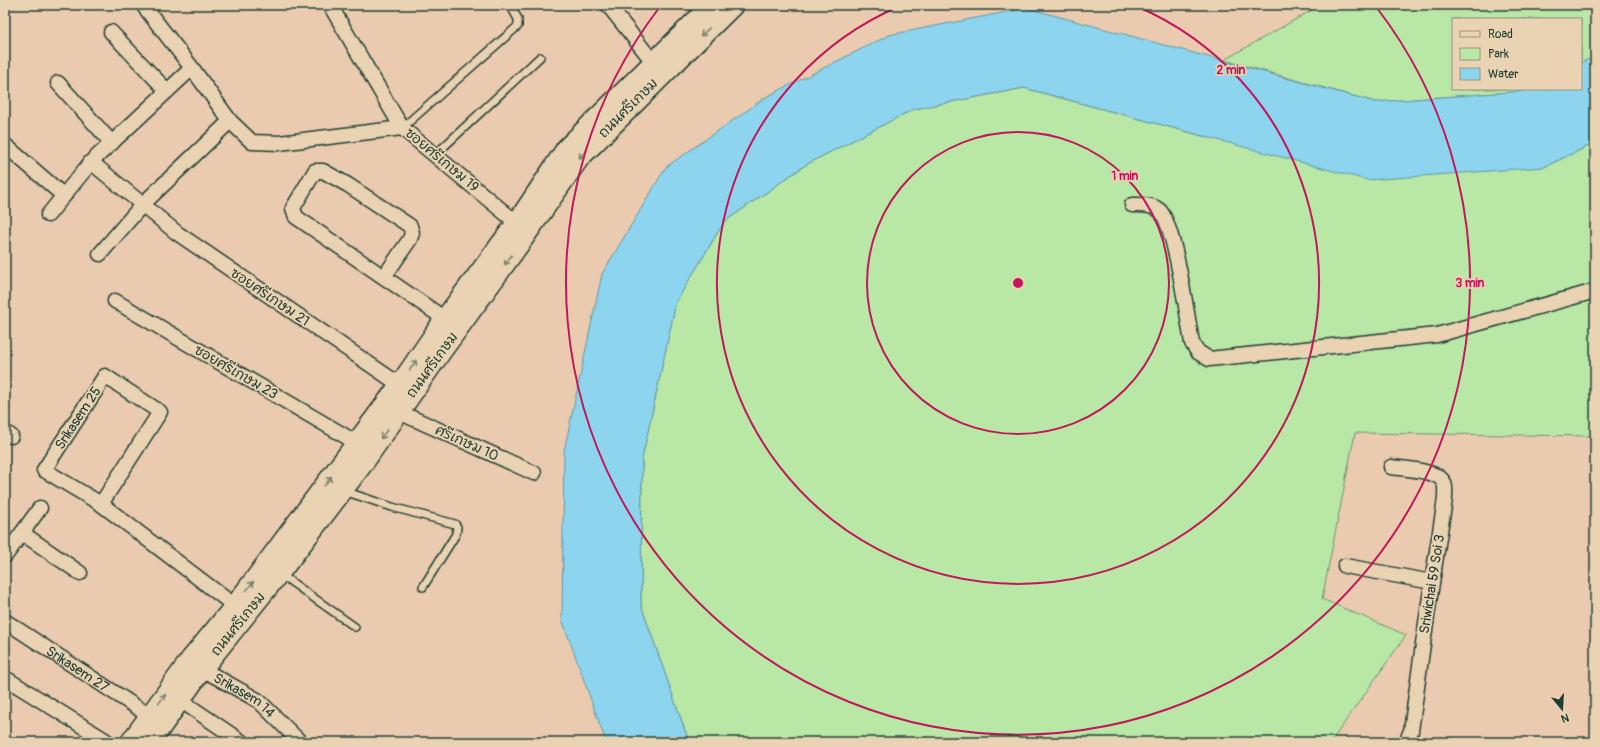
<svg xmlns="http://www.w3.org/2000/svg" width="1600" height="747" font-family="Pangolin,'Playpen Sans Thai',sans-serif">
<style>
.green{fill:#b9e7a6;stroke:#6c926d}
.water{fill:#8dd4ef;stroke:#6198a4}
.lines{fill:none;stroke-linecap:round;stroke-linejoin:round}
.lane-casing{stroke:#1f3d34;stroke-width:10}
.street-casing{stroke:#1f3d34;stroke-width:17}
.secondary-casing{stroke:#1f3d34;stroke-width:23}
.lane{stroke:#e9d3b2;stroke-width:7}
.street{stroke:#e9d3b2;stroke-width:14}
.secondary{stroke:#e9d3b2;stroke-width:20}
.oneway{stroke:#7a806d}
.ring{fill:none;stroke:#c2185b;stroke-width:2}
.labels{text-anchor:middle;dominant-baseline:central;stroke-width:3.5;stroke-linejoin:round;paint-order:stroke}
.street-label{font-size:14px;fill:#1f3d34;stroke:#e9d3b2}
.centre{fill:#c2185b;stroke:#e9d3b2;stroke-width:2}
.ring-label{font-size:12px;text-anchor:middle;font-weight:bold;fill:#c2185b;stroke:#e9d3b2;stroke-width:3.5;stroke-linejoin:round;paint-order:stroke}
</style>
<rect width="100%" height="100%" fill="#ebcbaf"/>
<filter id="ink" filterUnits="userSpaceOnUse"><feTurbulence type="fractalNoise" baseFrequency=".025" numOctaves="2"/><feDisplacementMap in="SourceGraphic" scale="8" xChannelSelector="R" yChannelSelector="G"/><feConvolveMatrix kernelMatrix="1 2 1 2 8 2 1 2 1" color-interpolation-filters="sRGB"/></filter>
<g filter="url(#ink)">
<path class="green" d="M1321,5H1595V56L1581,63V19H1453V89H1527L1523,91L1375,102L1224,60Z
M1024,88L1203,136L1544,167L1595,143V436L1355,433L1322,599L1406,635L1331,742H689L641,605L642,459L676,302L724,222L807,164L914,109Z"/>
<path class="water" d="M1027,8L1375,102L1523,91L1527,89H1581V63L1595,56V143L1544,167L1367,180L1024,88L914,109L807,164L724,222L676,302L642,459L641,605L689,742H606L562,619L564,451L602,274L666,167L766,97L889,35Z"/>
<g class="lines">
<defs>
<path id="lane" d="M402,128L518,26V19L510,5
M435,155L540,57
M344,491L392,507L455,524L457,527L456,534L423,587
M280,574L355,627"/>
<g id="street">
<path d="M143,5L192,68L230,121L252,142L279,143L402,128"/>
<path d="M330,5L402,128L517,223"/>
<path d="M608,5L654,63"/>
<path d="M111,32L167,91"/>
<path d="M58,83L112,143"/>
<path d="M5,145L64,196"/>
<path d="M91,162L177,233L400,385"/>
<path d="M1132,205C1141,205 1151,204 1159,210C1174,221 1188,320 1192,343L1198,352L1209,359L1437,335L1595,291"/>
<path d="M48,215L91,162L192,68"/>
<path d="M100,254L142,205L230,121"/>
<path d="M384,277L410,239L412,233L410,226L348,185L323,171H315L293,208L296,217L445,319"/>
<path d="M115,301L357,443"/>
<path d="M399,412L534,473"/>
<path d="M5,432L11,436"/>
<path d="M1391,467C1404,469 1439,470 1444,483C1448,493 1441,521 1440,532C1429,598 1420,665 1411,731L1406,742"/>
<path d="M101,504L160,412L105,376L44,470L101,504L235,606"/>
<path d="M22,533L40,508"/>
<path d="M5,556L22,533L80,573"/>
<path d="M1345,566L1432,582"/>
<path id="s1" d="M5,621L150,716"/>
<path id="s2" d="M202,669L259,701L300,742"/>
<path d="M5,678L108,742"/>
<path d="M180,700L242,742"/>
</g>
<path id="secondary" d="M131,742L192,658L235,606L400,385L445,319L517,223L567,148L712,5
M150,742L202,669L283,568L361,466L440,353L522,240L579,158L733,5"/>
</defs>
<use href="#lane" class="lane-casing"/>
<use href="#street" class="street-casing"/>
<use href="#secondary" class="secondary-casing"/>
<use href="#lane" class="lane"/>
<use href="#street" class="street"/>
<use href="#secondary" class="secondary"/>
</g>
<defs><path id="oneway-shaft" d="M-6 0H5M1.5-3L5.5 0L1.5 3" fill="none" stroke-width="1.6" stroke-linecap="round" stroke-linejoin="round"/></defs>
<g class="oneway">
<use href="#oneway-shaft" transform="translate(705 32) rotate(136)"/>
<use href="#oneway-shaft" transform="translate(583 154) rotate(134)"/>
<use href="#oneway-shaft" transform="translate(508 260) rotate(126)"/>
<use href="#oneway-shaft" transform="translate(413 365) rotate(-56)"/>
<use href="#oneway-shaft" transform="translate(384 434) rotate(125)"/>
<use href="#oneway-shaft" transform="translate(328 481) rotate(-53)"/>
<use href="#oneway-shaft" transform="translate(250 586) rotate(-53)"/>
<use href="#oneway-shaft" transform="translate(162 699) rotate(-55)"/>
</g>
</g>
<g class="ring">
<circle cx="1018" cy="283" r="151"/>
<path d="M1136 6A301 301 0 1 1 900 6"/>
<path d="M1377 8A452 452 0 1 1 659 8"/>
</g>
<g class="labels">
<g class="street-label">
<text transform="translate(628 108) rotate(-45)">ถนนศรีเกษม</text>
<text transform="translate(442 160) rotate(40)">ซอยศรีเกษม 19</text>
<text transform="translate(270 297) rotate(34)">ซอยศรีเกษม 21</text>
<text transform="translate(432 365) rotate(-54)">ถนนศรีเกษม</text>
<text transform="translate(236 372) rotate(30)">ซอยศรีเกษม 23</text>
<text transform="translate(78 418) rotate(-57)">Srikasem 25</text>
<text transform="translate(467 443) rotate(24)">ศรีเกษม 10</text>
<text transform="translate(1432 584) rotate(-81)">Sriwichai 59 Soi 3</text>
<text transform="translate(238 624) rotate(-51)">ถนนศรีเกษม</text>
<text stroke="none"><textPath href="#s1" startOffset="87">Srikasem 27</textPath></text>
<text stroke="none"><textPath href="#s2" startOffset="50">Srikasem 14</textPath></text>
</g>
</g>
<circle cx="1018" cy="283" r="6" class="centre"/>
<g class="ring-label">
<text x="1231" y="74">2 min</text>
<text x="1125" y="180">1 min</text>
<text x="1470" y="287">3 min</text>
</g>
<rect width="1600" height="747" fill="none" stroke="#e9d3b2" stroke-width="20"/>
<rect x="10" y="10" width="1580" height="727" fill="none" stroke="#1f3d34" stroke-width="1.5" filter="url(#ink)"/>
<rect x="1452" y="18" width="130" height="72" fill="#e9d3b2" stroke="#989780"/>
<rect x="1460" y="31" width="20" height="6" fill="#e9d3b2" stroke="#989780"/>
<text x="1488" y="38" font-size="12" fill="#1f3d34">Road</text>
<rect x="1460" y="48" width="20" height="12" fill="#b9e7a6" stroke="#989780"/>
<text x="1488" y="58" font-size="12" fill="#1f3d34">Park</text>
<rect x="1460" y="68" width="20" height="12" fill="#8dd4ef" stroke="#989780"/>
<text x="1488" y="78" font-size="12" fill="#1f3d34">Water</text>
<g transform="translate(1562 709) rotate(162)" stroke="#e9d3b2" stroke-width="3" paint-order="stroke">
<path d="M0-3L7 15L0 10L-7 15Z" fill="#1f3d34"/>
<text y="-6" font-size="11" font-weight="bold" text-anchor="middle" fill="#1f3d34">N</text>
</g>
</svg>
